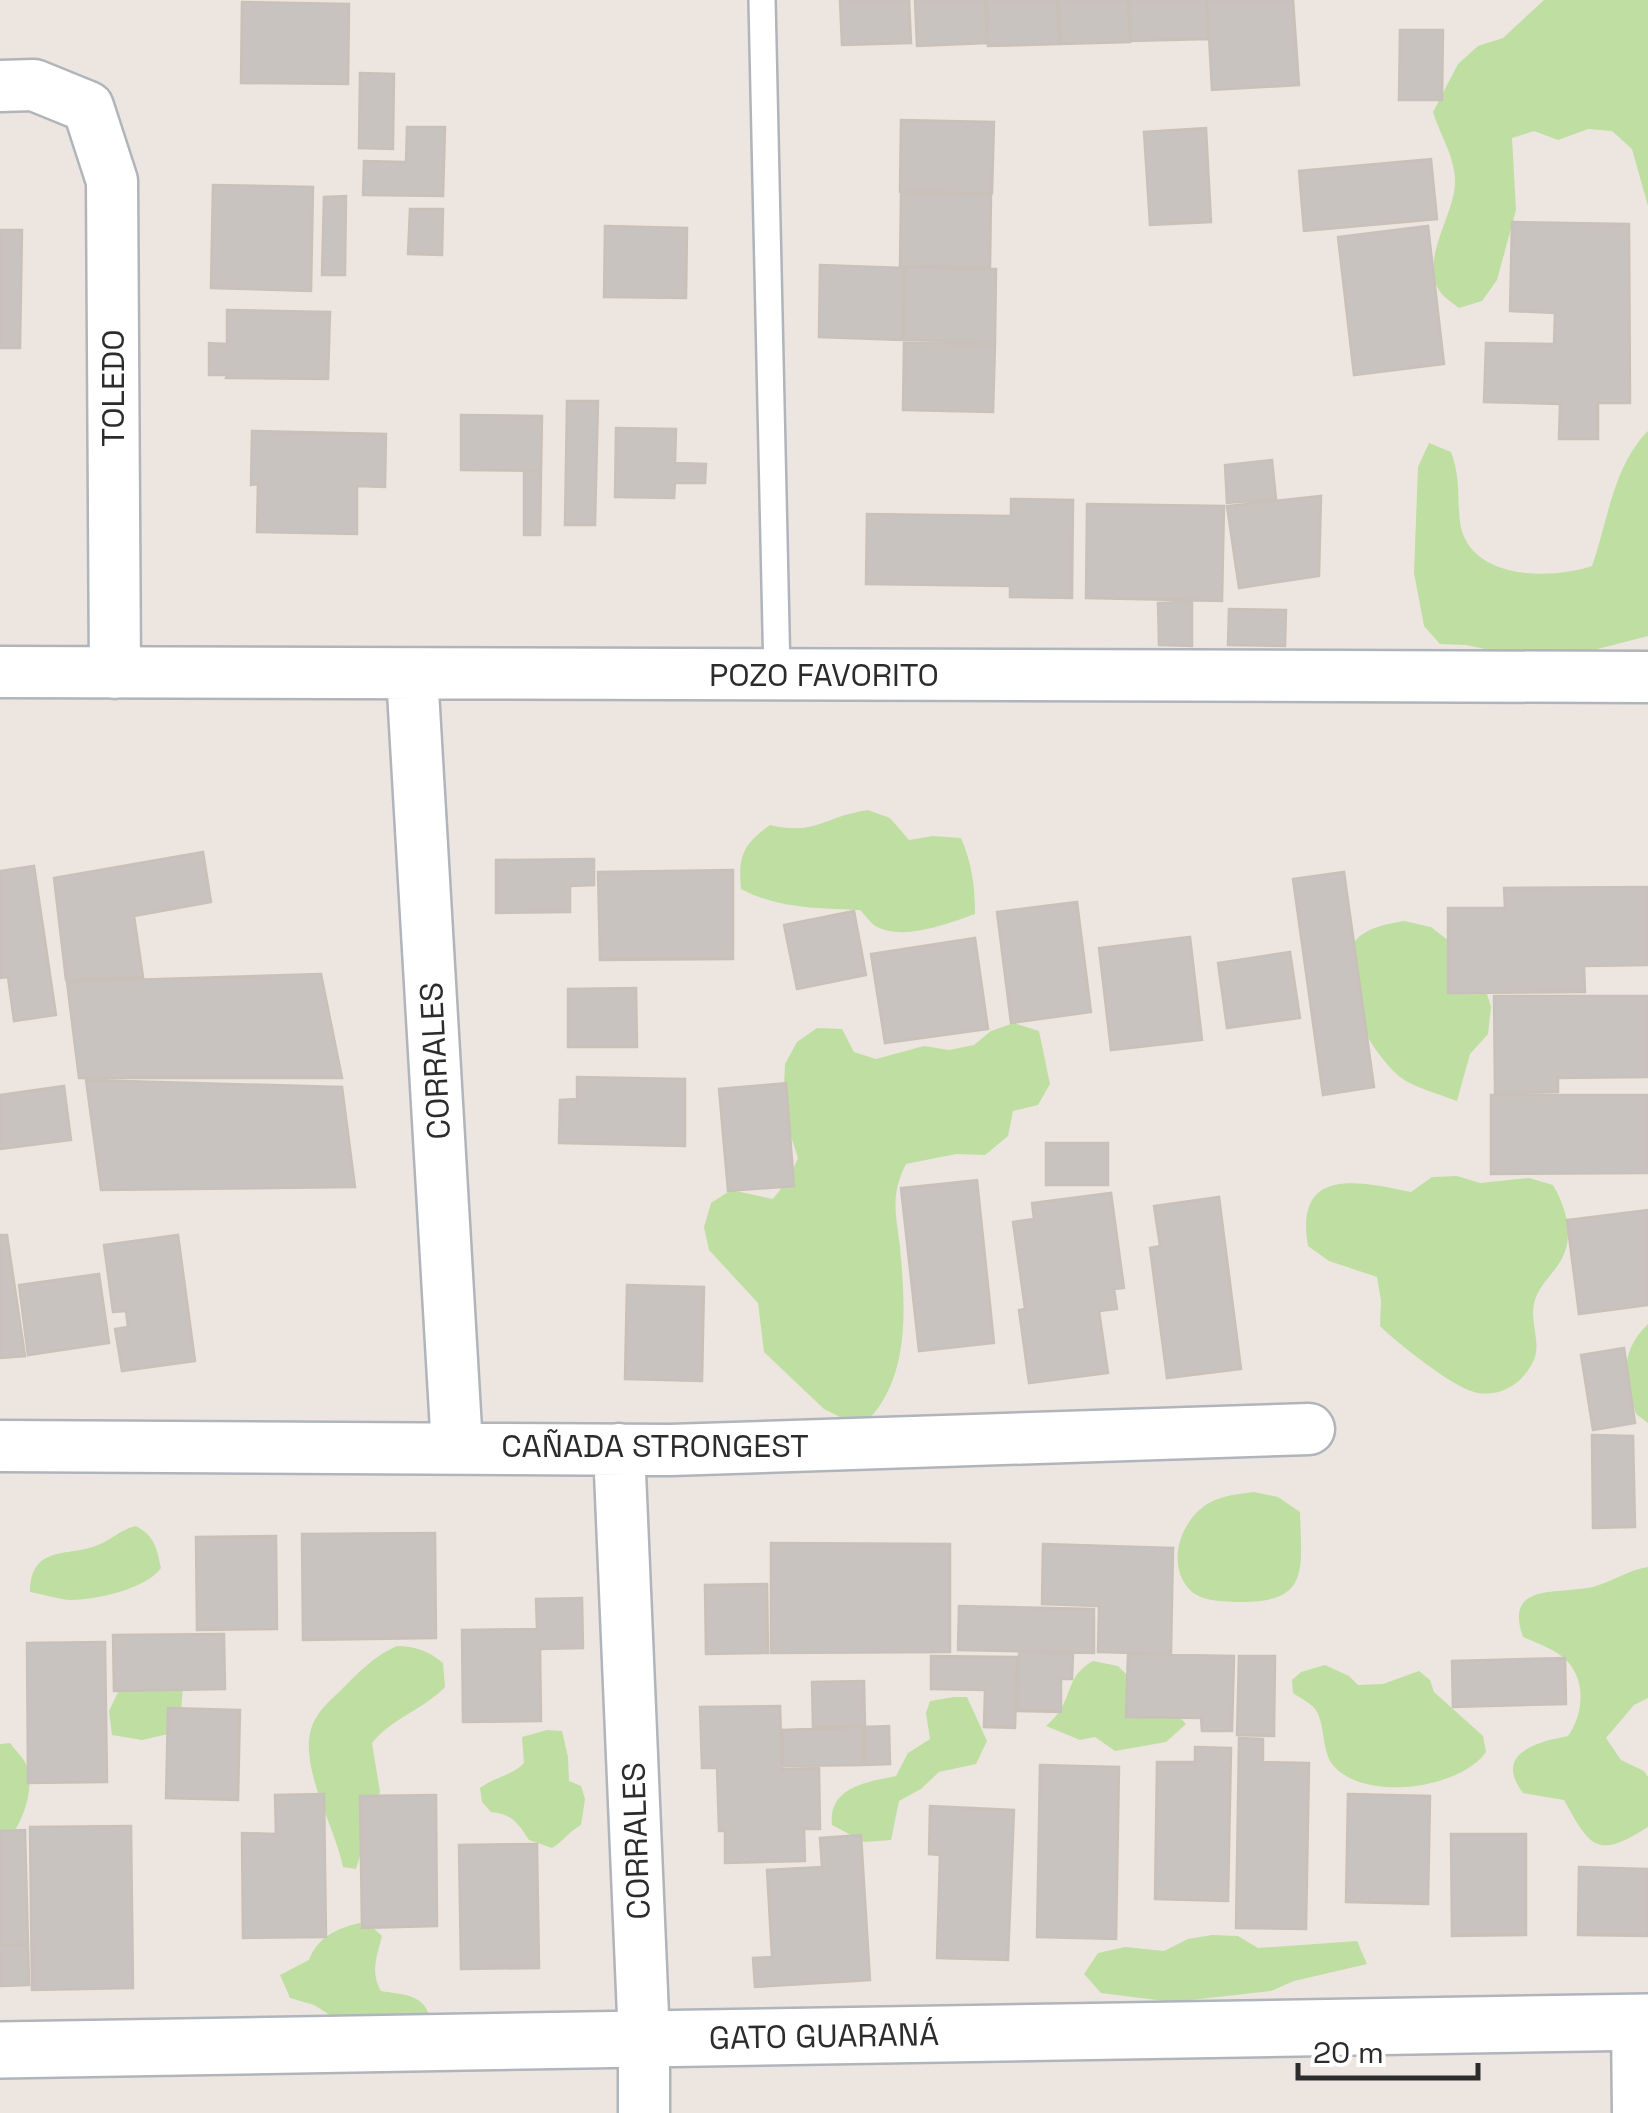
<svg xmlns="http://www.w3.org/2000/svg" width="1648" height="2113" font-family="'Space Grotesk',sans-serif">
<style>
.green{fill:#bfdea2}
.building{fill:#c8c3bf;stroke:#c8c1ba;stroke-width:2.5}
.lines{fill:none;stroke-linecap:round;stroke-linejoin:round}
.lane-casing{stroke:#b0b4bb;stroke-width:30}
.street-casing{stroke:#b0b4bb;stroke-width:55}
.secondary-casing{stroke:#b0b4bb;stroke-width:60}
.lane{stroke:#fff;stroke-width:25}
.street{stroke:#fff;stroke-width:50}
.secondary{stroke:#fff;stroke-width:55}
.labels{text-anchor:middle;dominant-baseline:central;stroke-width:8;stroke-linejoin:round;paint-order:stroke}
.street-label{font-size:32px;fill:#2c2c2c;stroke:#fff}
</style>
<rect width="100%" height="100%" fill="#ede6e0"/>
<path class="green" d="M1544,0H1648V206L1632,149L1612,131L1588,129L1558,140L1534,131L1512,138L1516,210L1497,280L1482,301L1459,308C1454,304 1446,299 1441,293C1417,261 1457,213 1455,179C1454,155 1440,135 1433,112L1458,64L1478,46L1503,38Z
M1648,431V636L1547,662L1466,645L1440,644L1424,626L1414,573L1418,467L1429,443L1451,452C1461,480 1457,495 1460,522C1468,580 1550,580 1592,566C1608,521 1613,466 1648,431Z
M868,810L890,818L909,840L933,836L961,838C972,864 975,886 975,914C949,923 904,941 877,927C871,924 865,915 860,910C818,908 779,909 741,889C738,856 743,844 770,825C816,836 825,816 868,810Z
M1404,921L1431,927L1454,945L1484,984L1491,1007L1488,1034L1470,1054L1457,1101C1439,1094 1415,1088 1400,1077C1370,1052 1326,977 1355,941C1367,927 1387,924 1404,921Z
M1014,1023L1039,1031L1050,1084L1038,1105L1013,1111L1008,1136L985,1155L956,1154L906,1164C890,1196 896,1212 900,1247C905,1305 911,1372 870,1418L846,1420L824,1409L764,1352L758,1303L709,1250L704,1227L711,1203L731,1190L773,1199L789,1178L798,1158L783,1112L785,1064L797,1042L817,1028L842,1029L854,1052L876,1059L924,1046L949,1050L974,1045L991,1031Z
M1457,1176L1480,1183L1529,1178L1553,1185C1567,1209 1576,1240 1558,1265C1550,1277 1537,1288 1534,1304C1530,1320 1540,1340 1535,1357C1526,1382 1500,1399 1474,1392C1453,1387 1397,1343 1380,1326L1381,1301L1377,1277L1329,1261L1308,1246C1294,1166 1359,1181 1411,1192L1432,1177Z
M1648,1324V1423L1636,1414C1624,1378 1619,1352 1648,1324Z
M1254,1492L1278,1497L1300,1512C1302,1574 1309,1604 1234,1602C1220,1601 1201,1601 1190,1590C1165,1564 1181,1519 1209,1503C1224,1495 1238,1494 1254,1492Z
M136,1526C155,1536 157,1549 161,1568C146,1589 96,1600 70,1600C57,1599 43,1594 30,1592C31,1547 63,1556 93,1547C109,1542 119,1530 136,1526Z
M1648,1567V1698L1634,1705L1606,1738L1621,1760L1644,1771L1648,1777V1827C1597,1860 1590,1847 1564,1800L1523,1793C1493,1753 1537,1742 1568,1736C1585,1712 1587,1674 1560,1655C1549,1647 1535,1642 1523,1637C1503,1580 1561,1596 1596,1586C1614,1581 1628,1570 1648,1567Z
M397,1646C414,1646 429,1651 443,1663L445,1687C424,1709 391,1719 372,1743L380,1792L356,1869L343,1867C335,1825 292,1756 316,1718C322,1707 333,1698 342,1689C359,1672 374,1656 397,1646Z
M1093,1661L1118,1666L1127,1675L1128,1689L1177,1714L1186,1724L1166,1742L1115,1751L1095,1737L1080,1740L1046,1726C1076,1701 1062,1678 1093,1661Z
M1325,1665L1349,1676L1358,1685L1383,1684L1419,1671L1430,1680L1434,1692L1483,1736L1486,1752C1460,1789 1363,1803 1332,1764C1322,1750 1325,1727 1317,1712C1313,1704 1300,1698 1293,1693L1292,1680L1301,1672Z
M121,1686H183L181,1713L168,1734L142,1740L112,1735L109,1711Z
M954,1697H967L987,1741L976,1764L939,1772L921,1789L899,1801L891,1840L864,1842L832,1825C828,1787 867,1782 896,1776L908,1753L930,1739L926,1713L930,1701Z
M547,1730L562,1731L568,1757L569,1781L581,1786L585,1799L581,1825C569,1831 564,1841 552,1848L529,1840C518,1823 512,1814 491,1812L482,1802L480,1788C494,1777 512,1776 524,1763L522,1737Z
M10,1743C14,1749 21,1755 25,1762C38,1789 20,1831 0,1849V1744Z
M359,1923L371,1926L382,1936C377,1956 370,1972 381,1991C404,1995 426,1994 430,2020L354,2030L314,2005L290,1998L280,1975L309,1960C318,1937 336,1929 359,1923Z
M1212,1935L1238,1936L1258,1948L1357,1941L1367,1964L1294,1981L1271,1991L1173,2002L1101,1993L1084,1974L1098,1953L1125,1947L1164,1951L1188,1939Z"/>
<path class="building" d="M840,0H909L911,43L842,45Z
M915,0H985L987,43L917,46Z
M987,0H1057L1059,44L988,46Z
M1059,0H1128L1130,42L1061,44Z
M1130,0H1206L1208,39L1131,41Z
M1207,0H1293L1299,85L1212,90Z
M242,2L349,4L348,84L241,83Z
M1400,30H1443L1442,100H1399Z
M360,73L394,74L393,149L359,148Z
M901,120L994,122L992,193L900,192Z
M407,127H445L443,196L363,195L364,161L406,162Z
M1206,128L1211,222L1150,225L1144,132Z
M1431,159L1437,219L1304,231L1299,171Z
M213,185L313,187L311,291L211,288Z
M901,193L991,195L990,267L900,266Z
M346,196L345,275H322L324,197Z
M410,209H443L442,255L408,254Z
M1512,222L1629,224L1630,403H1598V439H1559L1560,404L1484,402L1486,343L1554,344L1555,313L1510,311Z
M605,226L687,228L686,298L604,297Z
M1428,226L1444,364L1354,375L1338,237Z
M0,230H22L20,348H0Z
M820,265L904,268L902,340L819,337Z
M905,267L996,269L995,342L904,340Z
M227,310L330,312L328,379L226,378L227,375H209V343L227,344Z
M904,343L995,344L993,412L903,410Z
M567,401H598L595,525H565Z
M461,415L542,416L541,471L461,470Z
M616,428L676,429L675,463L706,464L705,483H675L674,498L615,497Z
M252,431L386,434L385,487L357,486V534L257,532L258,484L251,485Z
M1272,460L1276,499L1227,503L1225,465Z
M524,471H541L540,535H524Z
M1321,496L1319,576L1239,588L1227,506Z
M1011,499L1073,500L1072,598L1010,597V586L866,584L867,514L1011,516Z
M1087,504L1224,506L1222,601L1086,598Z
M1192,602V646L1159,645L1158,603Z
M1229,609L1286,610L1285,646L1228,645Z
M203,852L211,902L134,916L143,977L66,980L54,878Z
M594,859V885L570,886V912L496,913V860Z
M34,866L56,1015L14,1021L8,977L0,978V871Z
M733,870V959L600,960L598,872Z
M1344,872L1374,1087L1323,1095L1293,879Z
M1648,887V965L1584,966L1585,992L1448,993V908H1505L1504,888Z
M1077,902L1091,1012L1011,1023L997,912Z
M854,911L866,975L797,989L784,925Z
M1190,937L1202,1040L1111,1050L1099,948Z
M975,938L988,1029L885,1043L871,954Z
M1290,952L1300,1018L1227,1028L1218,963Z
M321,974L342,1078H79L67,982Z
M636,988L637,1047H568V989Z
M1494,996H1648V1077L1558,1078V1092L1495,1093Z
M577,1077L685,1079V1146L559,1143L560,1100L577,1099Z
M86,1080L342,1087L355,1187L101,1190Z
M786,1083L794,1186L728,1191L719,1089Z
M64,1086L71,1140L0,1149V1095Z
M1491,1095H1648V1173L1491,1174Z
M1046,1143H1108V1185H1046Z
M977,1180L994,1343L919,1351L901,1188Z
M1111,1193L1124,1288L1114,1289L1117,1309L1099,1311L1108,1373L1029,1383L1019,1310L1025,1309L1013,1222L1034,1219L1032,1203Z
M1219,1197L1241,1369L1167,1378L1150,1248L1160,1246L1154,1206Z
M1648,1210V1305L1579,1314L1567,1220Z
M0,1235H7L25,1356L0,1358Z
M178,1235L195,1361L122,1371L115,1329L128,1327L126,1311L113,1312L104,1245Z
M99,1274L109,1343L28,1355L19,1285Z
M627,1285L704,1287L702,1381L625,1379Z
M1624,1348L1635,1423L1593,1430L1581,1355Z
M1592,1435L1633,1436L1635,1527L1593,1528Z
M435,1533L436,1638L303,1640L302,1534Z
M276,1536L277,1629L197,1630L196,1537Z
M771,1543L950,1544V1652L771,1653Z
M1043,1544L1173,1548L1171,1654L1098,1652L1099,1606L1042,1604Z
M767,1584L768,1653L706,1654L705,1585Z
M582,1598L583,1648L540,1649L541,1721L463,1722L462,1630L537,1629L536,1599Z
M959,1606L1094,1609V1653L958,1650Z
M224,1634L225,1689L114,1691L113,1635Z
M105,1642L107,1782L28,1783L27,1643Z
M1019,1652L1073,1654L1072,1679H1061V1712L1018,1711Z
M1128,1654L1234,1656L1232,1731H1202L1201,1718L1126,1717Z
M931,1656L1017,1657L1015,1728L984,1727L985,1690L931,1689Z
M1239,1656H1275L1274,1736L1237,1735Z
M1565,1658L1566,1704L1453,1707L1452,1661Z
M864,1681L865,1726L813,1728L812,1682Z
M780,1706L782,1769L819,1768L820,1829H804L805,1861L725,1863V1831H719L717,1768H702L700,1707Z
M168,1708L240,1710L238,1800L166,1798Z
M889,1726L890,1764L865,1765V1727Z
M863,1727L864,1765L783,1766V1730Z
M1239,1738L1263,1739V1762L1309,1763L1306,1929L1236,1928Z
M1195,1747L1231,1748L1228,1901L1155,1899L1157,1762H1195Z
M1040,1765L1119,1767L1116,1939L1037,1937Z
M324,1794L326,1937L243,1938L242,1833L276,1834L275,1795Z
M1348,1794L1430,1796L1428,1904L1346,1902Z
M436,1795L437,1926L362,1928L360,1796Z
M930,1806L1014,1810L1008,1960L937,1958L940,1855L929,1854Z
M131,1826L133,1988L32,1990L30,1827Z
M25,1830L28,1944L0,1945V1831Z
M1451,1834H1526V1935L1452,1936Z
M861,1835L870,1980L755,1987L753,1958L772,1957L767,1870L822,1867L820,1838Z
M537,1844L539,1968L461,1969L459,1845Z
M1579,1867L1648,1869V1936L1578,1935Z
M28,1944L29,1985L0,1986V1945Z"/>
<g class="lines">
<defs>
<path id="lane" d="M762,0L777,675"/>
<path id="street" d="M0,86L34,85L88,107L112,181L115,673
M0,672L1648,677
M412,674L457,1447
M0,1446L670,1450L1309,1429
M619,1449L644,2039V2113
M1637,2022L1638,2113"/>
<path id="secondary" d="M0,2050L1648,2022"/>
</defs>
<use href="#lane" class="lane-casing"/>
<use href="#street" class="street-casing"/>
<use href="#secondary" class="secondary-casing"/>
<use href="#lane" class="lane"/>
<use href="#street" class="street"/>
<use href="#secondary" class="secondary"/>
</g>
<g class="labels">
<g class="street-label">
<text transform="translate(113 388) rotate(-90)">TOLEDO</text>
<text x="824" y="675">POZO FAVORITO</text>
<text transform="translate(435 1061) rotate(-93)">CORRALES</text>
<text x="655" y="1446">CAÑADA STRONGEST</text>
<text transform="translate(636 1841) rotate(-92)">CORRALES</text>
<text transform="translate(824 2036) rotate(-1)">GATO GUARANÁ</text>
</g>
</g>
<path d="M1298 2063v15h180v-15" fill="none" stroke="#2c2c2c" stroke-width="5"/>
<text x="1313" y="2063" font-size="30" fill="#2c2c2c" stroke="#ffffff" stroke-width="8" paint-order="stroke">20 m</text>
</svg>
